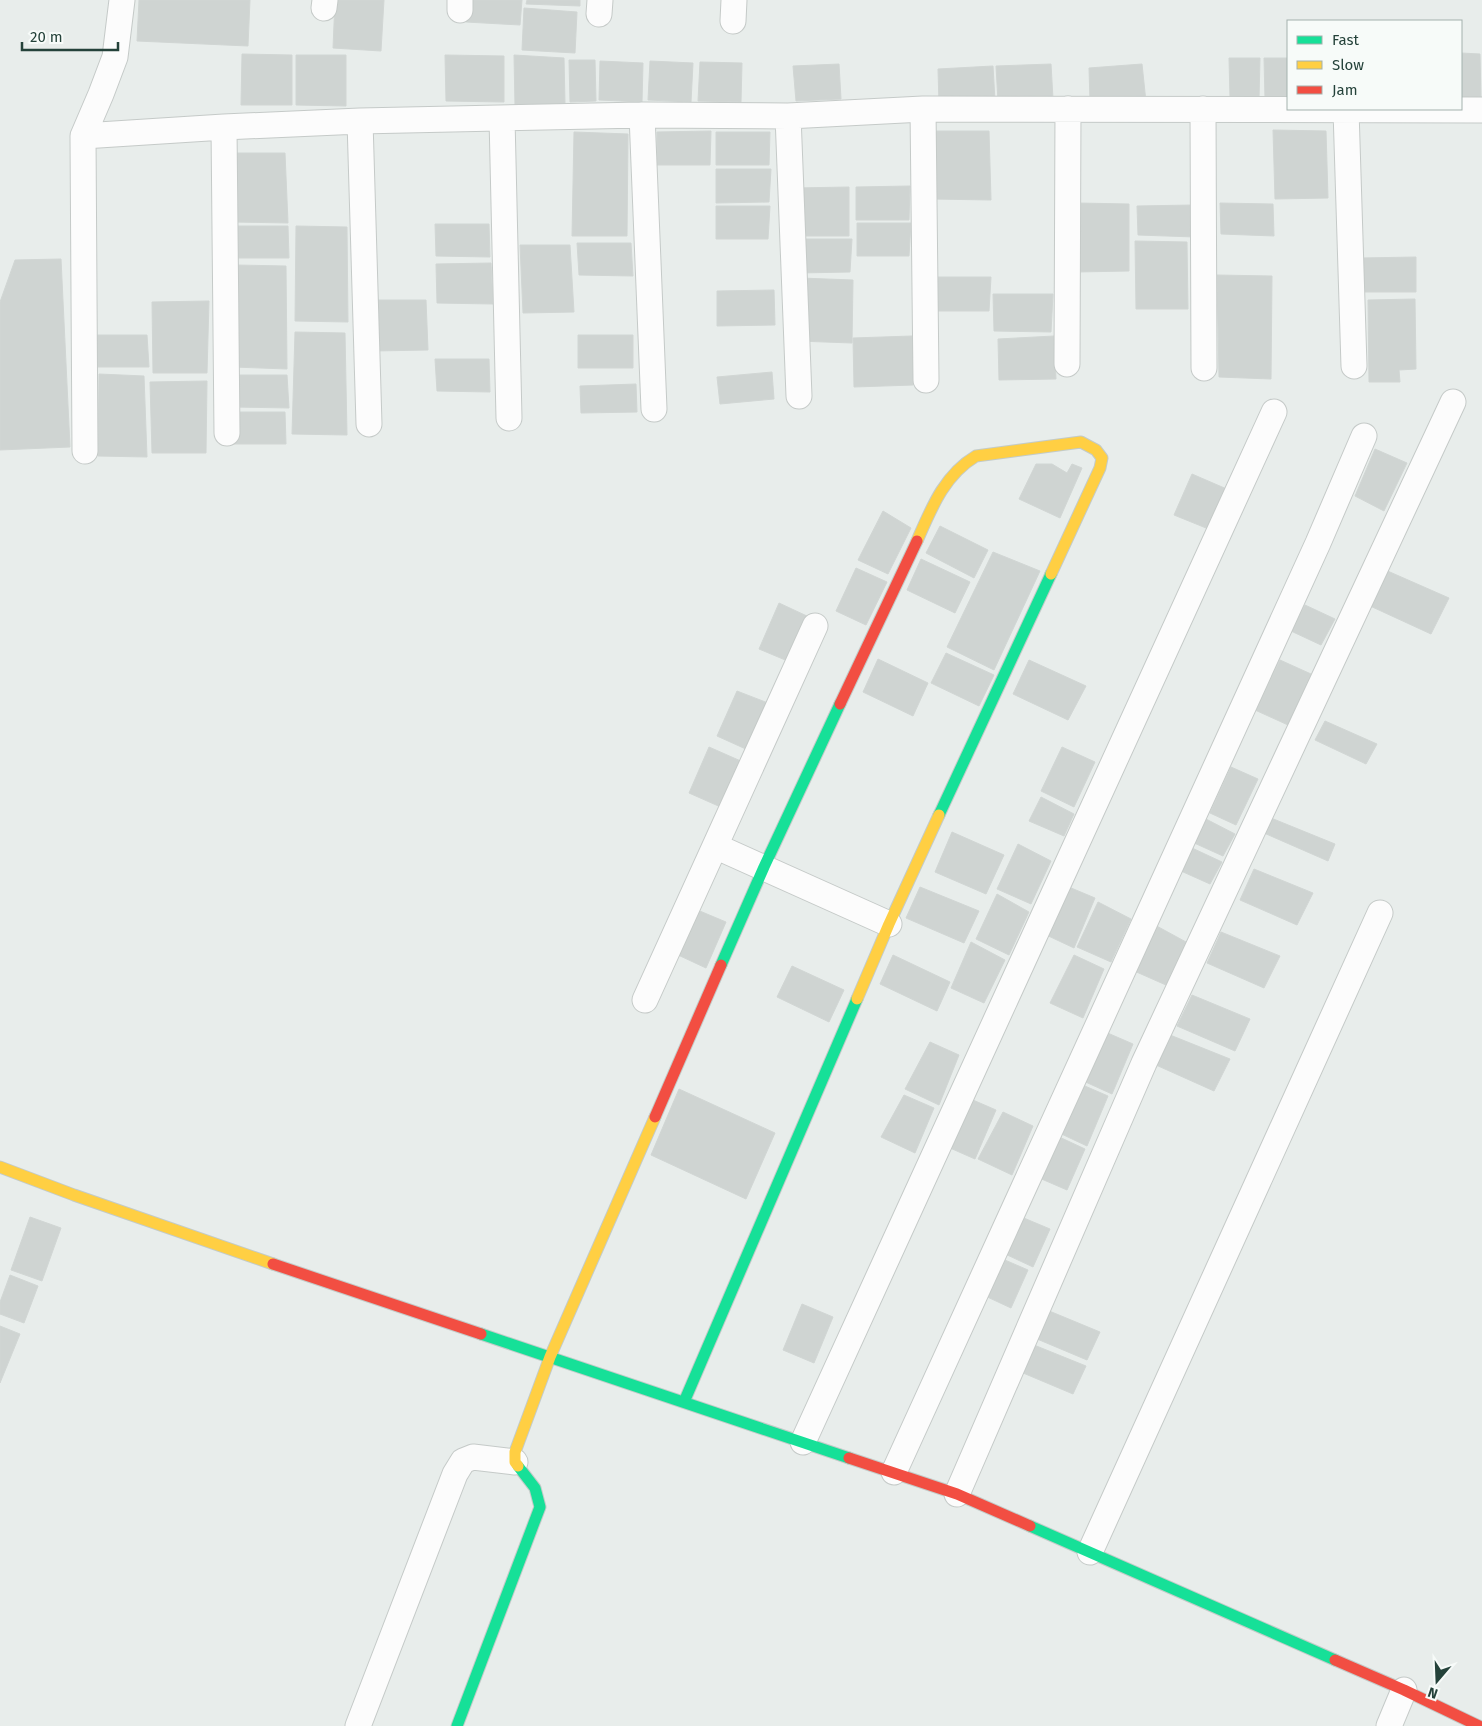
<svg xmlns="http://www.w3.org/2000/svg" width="1482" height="1726" font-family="'Fira Sans',sans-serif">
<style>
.building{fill:#cfd4d2;stroke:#d1d6d4}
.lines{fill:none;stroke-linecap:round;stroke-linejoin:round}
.street-casing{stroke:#c5cac8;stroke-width:27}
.fast-casing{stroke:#c3cbc8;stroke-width:13}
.slow-casing{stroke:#c3cbc8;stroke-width:13}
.jam-casing{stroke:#c3cbc8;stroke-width:13}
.street{stroke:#fcfcfc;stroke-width:25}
.fast{stroke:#16e098;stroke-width:11}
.slow{stroke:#ffcf43;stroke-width:11}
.jam{stroke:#f24e42;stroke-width:11}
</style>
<rect width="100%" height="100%" fill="#e8edeb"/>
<path class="building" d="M139,0H250L248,46L137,41Z
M335,0H384L381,51L333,48Z
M469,0H522L520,25L466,22Z
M527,0H580V6L526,4Z
M524,8L577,12L575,53L522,50Z
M1461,53L1480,54L1481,100H1461Z
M242,54L292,55V105H241Z
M296,55H346V106L296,105Z
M445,55L504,56V102L446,101Z
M514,55L564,58L565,104L515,106Z
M1229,58H1260L1259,99L1230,98Z
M1264,58H1288V98L1265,99Z
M569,60H595L596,101L570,102Z
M600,61L643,63L642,102L599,100Z
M650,61L693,63L691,102L648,100Z
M700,62L742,63L741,102L698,101Z
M839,64L841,99L796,101L793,66Z
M1051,64L1053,99L998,101L996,66Z
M1142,64L1146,102L1090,101L1089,68Z
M993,66L995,101L939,104L938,69Z
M1273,130L1326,131L1328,198L1275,199Z
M711,131L710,165H657V132Z
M935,131H989L991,200L933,199Z
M574,132L628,134L627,236H572Z
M716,132H770L769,165H716Z
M231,153H285L288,223L234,222Z
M716,169H771L769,202L716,203Z
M910,186L909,220H856V187Z
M849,187V236H797L795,188Z
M1077,203L1129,204V271L1076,272Z
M1220,203L1273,204L1274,236L1221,234Z
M1193,205L1195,237L1138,235L1137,206Z
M716,206H770L768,239H716Z
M857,223H911L909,256H857Z
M435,224H489L490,257L436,256Z
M233,226H288L289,258H235Z
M296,226L347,227L348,322L295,321Z
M797,239H852L850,272L798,273Z
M1135,241L1187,242L1188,309H1136Z
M577,243H631L633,276L579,275Z
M520,245H570L574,312L523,313Z
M1416,257V292H1363L1361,258Z
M61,259L70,447L0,450V302L15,260Z
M491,263L493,304L437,303L436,264Z
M236,265L286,266L287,369L233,367Z
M1217,275L1272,276L1271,379L1219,377Z
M937,277H991L989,311H937Z
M800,278L853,280L852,343L798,341Z
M774,290L775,325L717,326V291Z
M993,294H1053L1051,332L994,331Z
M1415,299L1416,369L1399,370L1400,382H1369L1368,300Z
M372,300H426L428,350L373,351Z
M209,301L207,373H153L152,302Z
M295,332L345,333L347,435L292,434Z
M93,335H147L149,367H95Z
M578,335H633V368H578Z
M912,336L913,385L854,387L853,338Z
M1054,336L1056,379L999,380L998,339Z
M435,359H489L490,392L437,391Z
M772,372L774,399L720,404L717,377Z
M99,374L144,376L147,457L98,456Z
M234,375H287L289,408L235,407Z
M207,381L206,453H152L150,382Z
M636,384L637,412L581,413L580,386Z
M231,412H285L286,444H233Z
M1375,449L1407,463L1384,511L1355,496Z
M1036,464H1052L1067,473L1072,464L1082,468L1060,518L1019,499Z
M1192,474L1229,490L1211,530L1174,515Z
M883,511L911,528L888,574L858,560Z
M940,526L988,550L974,578L926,553Z
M993,552L1040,571L994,670L947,647Z
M921,559L970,582L955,613L907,590Z
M856,568L887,582L866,625L836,611Z
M1383,569L1449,598L1431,634L1368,605Z
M779,603L809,617L790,662L759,649Z
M1305,605L1335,619L1321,645L1291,631Z
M946,653L994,675L979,706L931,683Z
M878,659L928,683L913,716L863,692Z
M1029,660L1086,686L1068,720L1013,694Z
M1280,660L1311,674L1288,725L1255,710Z
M737,691L768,703L748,750L717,736Z
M1325,721L1377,744L1366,764L1315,740Z
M709,747L743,762L723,808L689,793Z
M1062,747L1095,762L1074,807L1041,791Z
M1231,767L1258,779L1236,825L1210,813Z
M1041,797L1074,814L1064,836L1029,821Z
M1204,818L1235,834L1223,856L1192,842Z
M1271,818L1335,844L1328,861L1264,833Z
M952,832L1004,855L986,894L935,872Z
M1018,844L1051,861L1031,904L997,889Z
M1192,848L1222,862L1210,884L1181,871Z
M1254,869L1313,893L1297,925L1240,900Z
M1064,885L1095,898L1074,948L1040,932Z
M920,887L979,911L964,943L906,918Z
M997,894L1029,912L1009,955L976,939Z
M1098,902L1131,919L1111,962L1077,947Z
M695,909L726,922L706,968L676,954Z
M1153,924L1186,942L1166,985L1132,970Z
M1221,932L1280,956L1264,988L1207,963Z
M971,942L1005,960L984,1003L951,988Z
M893,955L950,982L937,1011L880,984Z
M1074,955L1104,969L1083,1018L1050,1003Z
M792,966L844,990L829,1022L777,997Z
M1192,995L1250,1019L1235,1051L1177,1026Z
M1103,1031L1133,1044L1112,1094L1079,1079Z
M1170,1035L1230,1059L1214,1091L1156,1065Z
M930,1042L959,1055L939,1105L905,1089Z
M1078,1083L1108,1096L1087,1146L1053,1130Z
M679,1089L775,1133L746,1199L651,1155Z
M904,1095L934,1108L915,1153L881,1137Z
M966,1097L996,1110L975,1159L941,1144Z
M1003,1112L1033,1126L1012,1175L978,1159Z
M1055,1135L1085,1149L1067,1190L1037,1177Z
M1019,1216L1050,1229L1033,1267L1003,1253Z
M30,1217L61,1228L42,1281L11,1270Z
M998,1257L1028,1270L1011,1308L981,1294Z
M10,1275L38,1286L24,1323L0,1314V1302Z
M802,1304L833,1317L814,1363L783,1350Z
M1042,1308L1100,1332L1087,1360L1030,1336Z
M0,1326L20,1334L0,1383Z
M1029,1343L1086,1366L1073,1394L1016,1370Z"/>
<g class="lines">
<defs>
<path id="street" d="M324,8L325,0
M460,10V0
M599,14L600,0
M733,21L734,0
M923,109L926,380
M1203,109L1204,368
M1346,110L1354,366
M642,115L654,409
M788,116L799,396
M502,118L509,418
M360,121L369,424
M224,127L227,433
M83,136L224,127L360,121L642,115L788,116L923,109L1482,110
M1067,364L1068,109
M85,451L83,136L101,94L115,57L122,0
M715,846L889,924
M645,1000L815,626
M803,1442L1274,412
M894,1472L1318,543L1364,436
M957,1494L1144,1063L1453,402
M1090,1552L1380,913
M358,1726L455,1474L463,1461L473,1457L515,1462
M1389,1726L1404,1690"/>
<path id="fast" d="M939,815L1051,574
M721,965L764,867L840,704
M481,1334L849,1458
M684,1402L857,999
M1030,1526L1335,1660
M457,1726L540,1507L535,1488L518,1466"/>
<path id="slow" d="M917,541C931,509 944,475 976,456L1081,442L1096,450L1102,458L1100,468L1051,574
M857,999L889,924L939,815
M0,1167L74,1195L273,1264
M518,1466L515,1462V1452L550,1357L655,1117"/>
<path id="jam" d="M840,704L917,541
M655,1117L721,965
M273,1264L481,1334
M849,1458L957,1494L1030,1526
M1335,1660L1404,1690L1479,1726"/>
</defs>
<use href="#street" class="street-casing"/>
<use href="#fast" class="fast-casing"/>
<use href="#slow" class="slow-casing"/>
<use href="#jam" class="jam-casing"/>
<use href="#street" class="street"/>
<use href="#fast" class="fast"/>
<use href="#slow" class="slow"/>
<use href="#jam" class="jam"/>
</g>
<rect x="1287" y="20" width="175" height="90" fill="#f7fbf9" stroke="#a3b1ad"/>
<rect x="1297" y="36" width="25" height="8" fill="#16e098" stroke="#a3b1ad"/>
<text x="1332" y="45" font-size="15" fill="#24423a">Fast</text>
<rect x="1297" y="61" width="25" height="8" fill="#ffcf43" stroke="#a3b1ad"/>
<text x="1332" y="70" font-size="15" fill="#24423a">Slow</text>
<rect x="1297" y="86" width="25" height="8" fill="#f24e42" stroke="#a3b1ad"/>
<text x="1332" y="95" font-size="15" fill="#24423a">Jam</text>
<g transform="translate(1437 1681) rotate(199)" stroke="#f7fbf9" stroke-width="4" paint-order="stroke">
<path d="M0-4L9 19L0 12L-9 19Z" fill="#24423a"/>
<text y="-8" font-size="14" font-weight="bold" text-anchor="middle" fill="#24423a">N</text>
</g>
<path d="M22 42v8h96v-8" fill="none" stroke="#24423a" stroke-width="2.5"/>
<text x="30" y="42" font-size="15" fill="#24423a" stroke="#f7fbf9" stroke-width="4" paint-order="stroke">20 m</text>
</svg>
